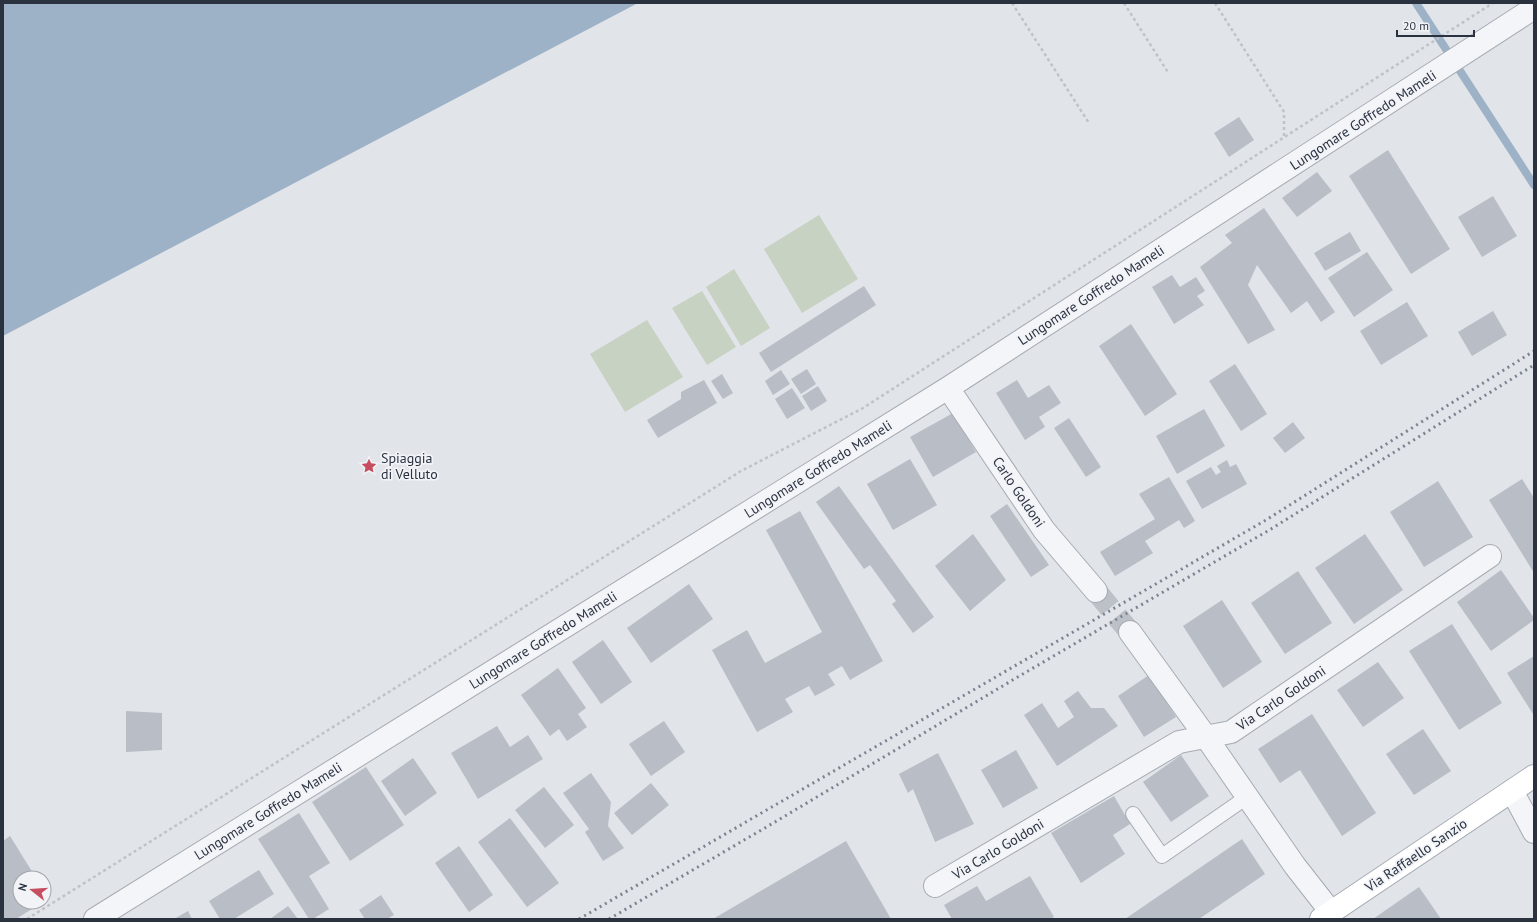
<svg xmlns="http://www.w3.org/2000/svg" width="1537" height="922" font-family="'PT Sans',sans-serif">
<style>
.green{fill:#c7d2c3}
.water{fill:#9eb2c7}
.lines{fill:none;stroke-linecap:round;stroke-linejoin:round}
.stream{stroke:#9eb2c7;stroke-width:8}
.building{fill:#b9bdc6}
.street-tunnel{stroke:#bcc0c7;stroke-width:22;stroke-dasharray:22 11;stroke-linecap:butt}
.lane-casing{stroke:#a6abb3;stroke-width:16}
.street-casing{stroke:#a6abb3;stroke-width:24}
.secondary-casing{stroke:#a6abb3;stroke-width:24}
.path{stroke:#bfc2c8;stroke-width:2.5;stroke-dasharray:3 3;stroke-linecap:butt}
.lane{stroke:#f4f5f8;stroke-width:14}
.street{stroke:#f4f5f8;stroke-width:22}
.secondary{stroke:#fff;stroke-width:22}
.rail{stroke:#7c8492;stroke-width:3;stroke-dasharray:2 4;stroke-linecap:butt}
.labels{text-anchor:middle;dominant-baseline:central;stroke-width:3.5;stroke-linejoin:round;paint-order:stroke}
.street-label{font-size:14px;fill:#2a3240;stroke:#f1f3f7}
.poi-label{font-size:14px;fill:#2a3240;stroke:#f1f3f7;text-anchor:start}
</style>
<rect width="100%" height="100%" fill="#e1e4e9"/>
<path class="green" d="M819,215L858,279L802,313L764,249Z
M734,269L770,328L741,346L706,287Z
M702,291L736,347L707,365L672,308Z
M647,320L683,377L625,412L590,354Z"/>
<path class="water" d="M3,3H638L3,336Z"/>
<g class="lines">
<path class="stream" d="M1416,3L1534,185"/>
</g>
<path class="building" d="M1239,117L1254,140L1229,157L1214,133Z
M1388,150L1450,249L1411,274L1349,176Z
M1317,172L1332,191L1297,217L1282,198Z
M1493,196L1517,236L1482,257L1458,217Z
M1264,208L1335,312L1321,322L1307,301L1291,313L1257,265L1248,285L1275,330L1248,344L1200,267L1232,243L1225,235Z
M1350,232L1361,251L1325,271L1314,253Z
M1367,252L1393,290L1354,317L1328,278Z
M1172,275L1180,287L1196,277L1205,291L1197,296L1204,305L1174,324L1152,287Z
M864,286L876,305L771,372L759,353Z
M1407,302L1428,336L1381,365L1360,331Z
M1493,311L1507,335L1472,356L1458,332Z
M1131,324L1177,394L1145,416L1099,346Z
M1235,364L1267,414L1241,431L1209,381Z
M807,369L816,384L801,394L791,379Z
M781,370L790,384L773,395L765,381Z
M722,374L733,393L723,399L711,381Z
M704,380L717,403L658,438L647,420L681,399V392Z
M1017,380L1028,398L1049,385L1061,403L1039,417L1045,427L1025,440L996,393Z
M818,386L827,401L811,411L802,396Z
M792,388L805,408L787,419L775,399Z
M1204,409L1225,446L1177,474L1156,436Z
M953,413L976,452L933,477L910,437Z
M1069,418L1101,467L1086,477L1054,428Z
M1293,422L1305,438L1285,453L1273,438Z
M910,459L937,505L893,530L867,484Z
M1227,460L1230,467L1236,464L1247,484L1202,509L1186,481L1211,467L1216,475L1221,472L1217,466Z
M1169,477L1195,521L1184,528L1179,520L1145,541L1153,553L1115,576L1100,552L1155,519L1139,494Z
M1522,479L1534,498V573L1489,500Z
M1438,481L1473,537L1424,567L1390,512Z
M839,486L934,617L913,633L892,604L896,601L870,565L864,569L816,502Z
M1007,504L1049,565L1031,577L990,516Z
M800,511L883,661L850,680L842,666L828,674L835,685L815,696L809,686L785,699L793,712L757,732L712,650L747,630L765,663L822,632L766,530Z
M973,534L1006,580L970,611L935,566Z
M1365,534L1403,590L1354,624L1315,568Z
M1501,570L1534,618V620L1491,651L1457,602Z
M1298,571L1332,623L1285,654L1251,603Z
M689,584L713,619L651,663L627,628Z
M1222,600L1262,662L1223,688L1183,626Z
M1452,624L1502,703L1459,730L1409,651Z
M603,640L632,682L601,704L572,662Z
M1534,656V713L1533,714L1507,673Z
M1378,662L1404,698L1363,727L1337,690Z
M558,668L586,708L578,714L587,727L567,741L559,729L550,736L521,695Z
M1149,675L1176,717L1144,737L1118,696Z
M1078,691L1091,708H1104L1118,726L1057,766L1024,715L1042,703L1058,728L1074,717L1064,701Z
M126,711L162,713V750L126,752Z
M1312,714L1376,813L1342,836L1300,770L1280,783L1258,749Z
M664,721L685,752L651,776L629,744Z
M497,726L510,747L528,735L543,759L478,799L451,753Z
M1423,729L1451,771L1414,795L1386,754Z
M1016,750L1038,788L1003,808L981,770Z
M938,753L974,824L935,842L913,789L908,793L899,774Z
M1181,755L1209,796L1171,822L1143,782Z
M413,758L437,793L405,816L381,781Z
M366,767L404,825L350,861L312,802Z
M591,773L611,802L608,826L624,848L603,861L585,832L589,829L563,793Z
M651,783L669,805L632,835L614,813Z
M544,787L574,825L545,848L515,810Z
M1114,796L1130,824L1113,835L1125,854L1081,883L1051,833Z
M299,813L330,863L309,876L329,909L313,919H309L258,839Z
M510,818L559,883L527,907L478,842Z
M10,836L36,878H20V902H43L16,919H3V841Z
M1242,839L1265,874L1199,919H1125Z
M846,841L891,919H713Z
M459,846L493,895L469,912L435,863Z
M259,870L274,894L234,919H220L209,901Z
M1030,876L1054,917L1050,919H952L944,905L977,886L986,901Z
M1419,887L1441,919H1373Z
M381,895L394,915L387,919H365L359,910Z
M288,906L298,919H270Z
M188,911L192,919H174Z"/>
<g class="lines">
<path class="street-tunnel" d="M1096,591L1130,632"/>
<defs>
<path id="lane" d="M1133,814L1162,856L1247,797"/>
<path id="street" d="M948,388L1044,530L1096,591
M1130,632L1206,737L1295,866L1331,912
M1512,791L1534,832
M935,886L1179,742L1231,732L1490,556
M95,919L948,388L1534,8"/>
<path id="secondary" d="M1321,919L1534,776"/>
</defs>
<use href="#lane" class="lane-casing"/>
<use href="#street" class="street-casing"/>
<use href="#secondary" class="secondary-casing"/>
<path class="path" d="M1012,3L1089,123
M1124,3L1169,74
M1215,3L1284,112V137
M27,919L741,471L863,408L1493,3"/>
<use href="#lane" class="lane"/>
<use href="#street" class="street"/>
<use href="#secondary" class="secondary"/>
<path class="rail" d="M579,919L1266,520L1534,351
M609,919L775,822L1016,678L1271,529L1534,365"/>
</g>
<defs>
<symbol id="sight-bare" viewBox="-9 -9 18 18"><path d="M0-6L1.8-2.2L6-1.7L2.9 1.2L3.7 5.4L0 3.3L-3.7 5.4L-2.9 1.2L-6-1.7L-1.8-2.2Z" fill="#c64e5f" stroke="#f1f3f7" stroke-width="2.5" paint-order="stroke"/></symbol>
</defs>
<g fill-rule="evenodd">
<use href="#sight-bare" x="358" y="455" width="22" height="22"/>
</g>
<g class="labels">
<g class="street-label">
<text transform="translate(1363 120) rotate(-33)">Lungomare Goffredo Mameli</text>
<text transform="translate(1091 295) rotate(-33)">Lungomare Goffredo Mameli</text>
<text transform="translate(818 469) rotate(-32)">Lungomare Goffredo Mameli</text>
<text transform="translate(1019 492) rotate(56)">Carlo Goldoni</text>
<text transform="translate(543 640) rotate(-32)">Lungomare Goffredo Mameli</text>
<text transform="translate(1281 698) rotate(-34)">Via Carlo Goldoni</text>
<text transform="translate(268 811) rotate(-32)">Lungomare Goffredo Mameli</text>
<text transform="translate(998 849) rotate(-31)">Via Carlo Goldoni</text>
<text transform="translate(1416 855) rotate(-34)">Via Raffaello Sanzio</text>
</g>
<g class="poi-label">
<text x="381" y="458">Spiaggia<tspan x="381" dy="16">di Velluto</tspan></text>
</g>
</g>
<rect width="1537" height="922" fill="none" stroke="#2a3240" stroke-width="8"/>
<g transform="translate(32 890) rotate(287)"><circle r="19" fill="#f1f3f7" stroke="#a1a6ae"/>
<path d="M0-3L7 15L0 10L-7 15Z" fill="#c64e5f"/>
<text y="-6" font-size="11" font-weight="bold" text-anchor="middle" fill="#2a3240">N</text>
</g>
<path d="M1397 30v6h77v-6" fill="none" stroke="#2a3240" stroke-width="2"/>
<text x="1403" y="30" font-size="12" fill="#2a3240" stroke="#f1f3f7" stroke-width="3" paint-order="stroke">20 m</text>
</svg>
